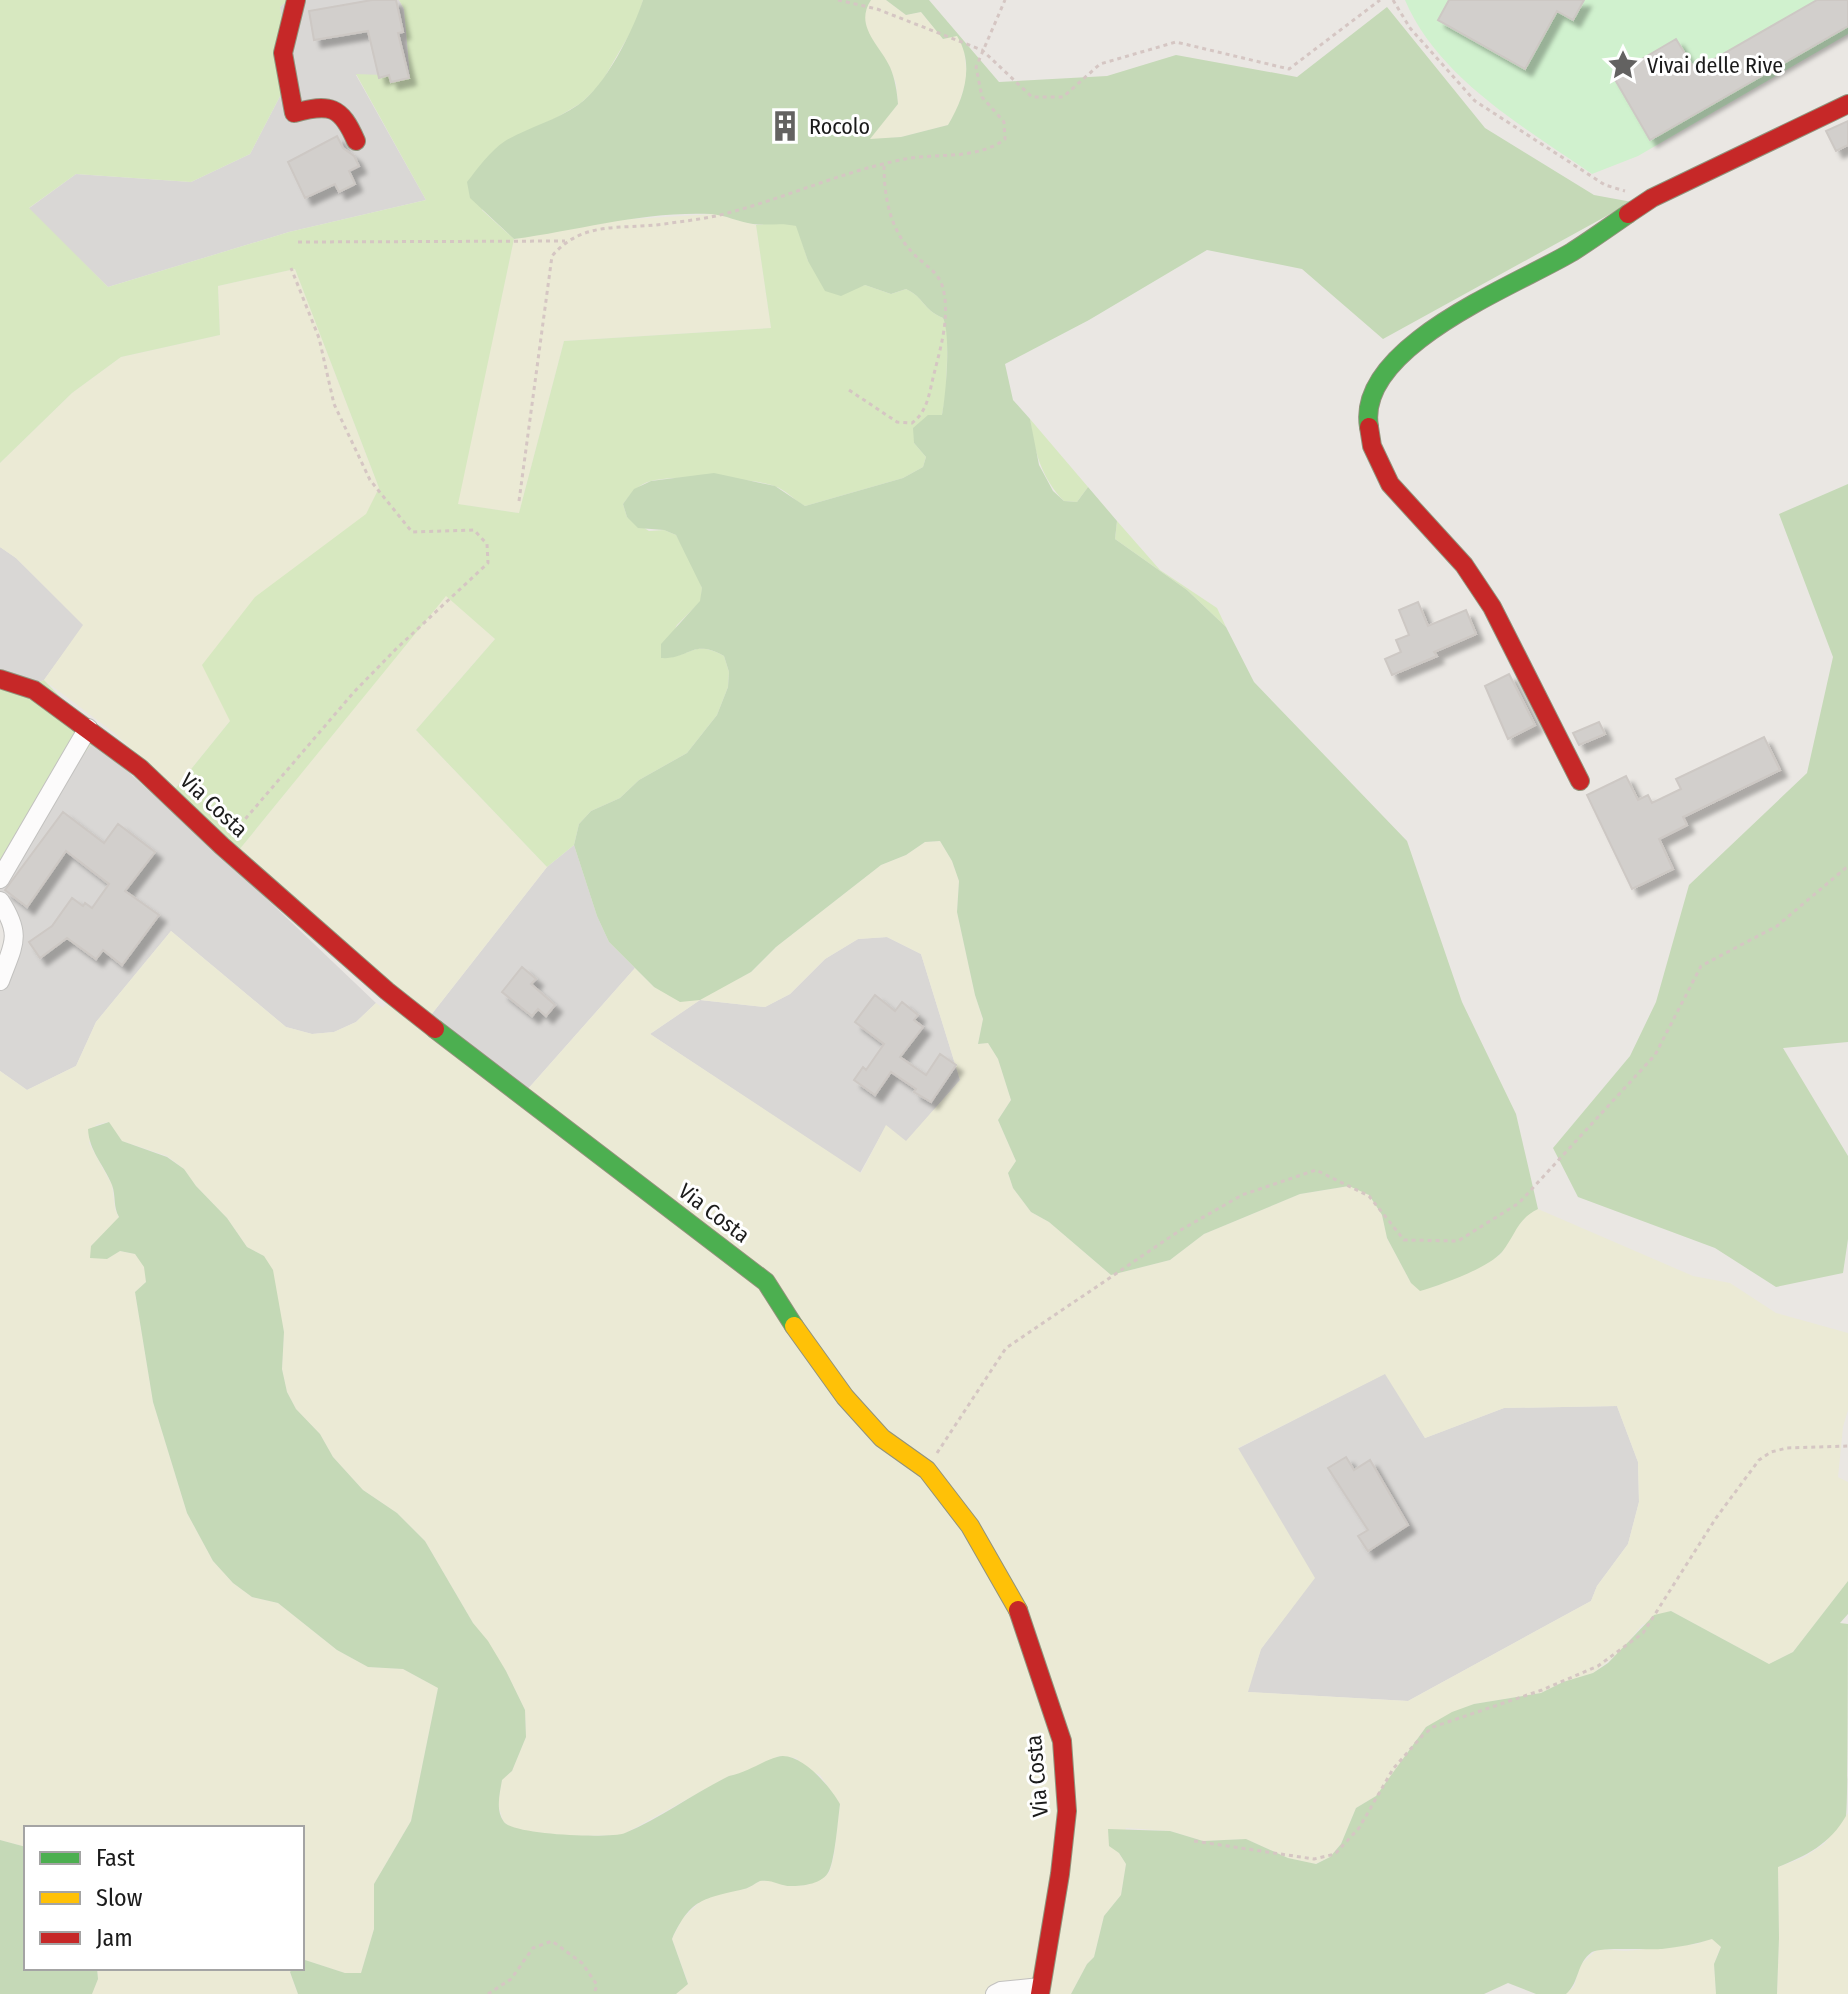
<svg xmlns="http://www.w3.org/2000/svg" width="1848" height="1994" font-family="'Fira Sans Condensed',sans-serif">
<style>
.residential{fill:#d9d7d5}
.farmland{fill:#ebead5;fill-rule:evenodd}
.grass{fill:#d7e8c0}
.forest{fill:#c5d9b7}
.park{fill:#d0f1ce}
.building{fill:#d2cfcc;stroke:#cdc8c4;stroke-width:2;filter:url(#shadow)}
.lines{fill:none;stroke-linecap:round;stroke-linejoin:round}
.street-casing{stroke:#c2c1bf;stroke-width:20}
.fast-casing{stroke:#91927b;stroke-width:20}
.slow-casing{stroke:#91927b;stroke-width:20}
.jam-casing{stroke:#91927b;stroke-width:20}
.path{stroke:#d5c6c3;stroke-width:3;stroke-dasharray:4 4;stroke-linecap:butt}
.street{stroke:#fcfbfb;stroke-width:18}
.fast{stroke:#4caf50;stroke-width:18}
.slow{stroke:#ffc107;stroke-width:18}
.jam{stroke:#c62828;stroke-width:18}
.labels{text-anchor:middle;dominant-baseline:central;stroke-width:6;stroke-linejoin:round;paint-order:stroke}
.poi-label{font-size:22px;fill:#1b1b1b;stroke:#fff;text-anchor:start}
.street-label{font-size:22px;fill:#1b1b1b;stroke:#fff}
</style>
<defs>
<filter id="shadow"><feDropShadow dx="7" dy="7" stdDeviation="2" flood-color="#0004"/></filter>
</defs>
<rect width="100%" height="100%" fill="#eae7e3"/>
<path class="residential" d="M288,0H399L404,9L410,76L356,75L426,200L289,232L108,287L28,209L76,174L191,182L250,154L290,77L280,7Z
M0,547L16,558L84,625L44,680L37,683H0Z
M94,741L228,862L376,1003L356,1022L334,1032L312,1034L286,1027L171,931L96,1022L76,1066L27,1090L0,1071V957L7,936L0,919V862Z
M574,845L597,916L609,942L635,968L519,1099L424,1024L547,867Z
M887,937L921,954L960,1080L906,1142L886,1126L860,1173L650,1034L700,1000L765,1007L790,994L825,959L858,939Z
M1386,1373L1425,1438L1504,1408L1617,1406L1638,1462L1639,1502L1628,1544L1597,1586L1591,1601L1408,1701L1247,1692L1261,1649L1314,1578L1237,1449Z"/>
<path class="farmland" d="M870,0H886L906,15L921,12L943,39L957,35L964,48L967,78L957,110L948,125L901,137L868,140L898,104L896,83L889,65L866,30L864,14Z
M715,214L756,225L771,328L564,341L519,513L457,504L514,239L615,220Z
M295,269L379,488L367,514L327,545L230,721L175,789L113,732L44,680L83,625L16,558L0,547V463L72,393L121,357L220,335L218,286Z
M446,595L495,639L416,730L547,867L424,1024L520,1098L635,968L654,987L728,984L751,972L776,947L881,865L906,855L925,842L940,841L952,861L959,881L957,912L975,995L983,1020L978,1044L988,1043L998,1059L1011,1100L998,1120L1016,1161L1008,1173L1013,1188L1031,1212L1049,1222L1111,1275L1170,1260L1204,1234L1300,1194L1350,1186L1368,1194L1382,1215L1387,1238L1411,1283L1434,1287L1500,1255L1523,1216L1538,1209L1693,1276L1730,1283L1776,1313L1848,1333V1410L1843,1427L1838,1477L1848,1482V1581L1793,1652L1769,1664L1671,1611L1642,1625L1621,1651L1593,1673L1563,1682L1541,1693L1474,1704L1426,1727L1376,1796L1356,1808L1341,1844L1330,1857L1315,1864L1288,1858L1246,1839L1203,1841L1170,1831L1126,1828L1119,1853L1126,1864L1121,1895L1104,1916L1094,1957L1087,1964L1071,1994H676L688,1983L672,1939L682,1919L705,1897L748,1888L760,1881H776L788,1886L806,1885L825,1877L830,1871L834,1855L840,1804L820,1775L807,1769L796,1758L779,1756L747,1772L729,1776L622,1835L570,1836L525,1831L511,1828L503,1821L498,1804L502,1779L512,1771L526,1737L525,1710L506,1671L473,1623L425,1541L397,1513L363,1490L333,1457L320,1434L296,1409L287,1392L282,1369L284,1332L264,1256L247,1247L227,1218L196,1186L184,1169L167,1156L122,1141L108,1122L96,1125L89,1143L112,1185L115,1209L119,1218L91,1246L107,1259L119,1251L135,1254L145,1267L146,1282L135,1292L153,1402L187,1513L213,1561L233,1583L252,1597L278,1603L337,1650L368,1667L403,1669L438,1688L411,1821L374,1884V1929L361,1973H345L305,1960L302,1962V1828H26V1847L0,1840V1071L27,1090L76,1066L96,1022L171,931L286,1027L312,1034L334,1032L356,1022L376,1003L383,1008L397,992L239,850ZM887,937L921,954L960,1080L906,1141L886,1125L861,1173L650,1034L700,1000L765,1007L790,994L825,959L858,939ZM1385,1374L1425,1438L1504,1408L1617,1406L1638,1462L1639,1502L1628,1544L1597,1586L1591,1601L1408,1701L1248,1692L1261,1649L1315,1578L1238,1448Z
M1848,1813V1994H1777L1779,1938L1778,1867L1803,1858L1824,1844Z
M1712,1938L1721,1946L1714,1964L1716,1994H1566L1574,1987L1580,1965L1598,1949L1626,1951L1697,1944Z
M97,1968H293L290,1973L298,1994H91L98,1979Z"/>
<path class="grass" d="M0,0H288L280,7L290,77L250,154L191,182L76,174L29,208L108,287L289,232L426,200L356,74L410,76L404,9L399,0H643L636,23L600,85L581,103L556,118L521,134L482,210L514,239L458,504L519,513L564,341L771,328L756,225L784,222L797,226L808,261L856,288L865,285L891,294L906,289C925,298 922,309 943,318L948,328L946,393L942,415L914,443L926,457L923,467L903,478L805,506C795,501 785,489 774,486C750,477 676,475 651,481C638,484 631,494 623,504L627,517L649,531L664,530L676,535L696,571L702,588L701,601L677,625L661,657C690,660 691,638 724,656L729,672L728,687L717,715L687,753L639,780L620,798L591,811L579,824L574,845L547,867L416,730L495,639L446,596L239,850L175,789L230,721L202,665L255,597L366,514L379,488L295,269L218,286L220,335L121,357L72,393L0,463Z
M1030,419L1088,487L1077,502L1064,501C1041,478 1034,450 1030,419Z
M1117,521L1160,570L1217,608L1226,627L1187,590L1115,539Z
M44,680L71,708L94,741L0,862V683H37Z"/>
<path class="forest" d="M643,0H871C854,26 879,44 890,67C895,79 897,91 898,104L870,139L901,137L948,125C964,98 975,65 957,36L943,39L921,12L906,15L886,0H929L999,82L1107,76L1176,55L1297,77L1387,7L1485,128L1594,195L1632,202L1383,339L1302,269L1207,250L1089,320L1005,364L1013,400L1030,419L1039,465L1053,491L1064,501L1077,502L1088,487L1117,521L1115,539L1187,590L1226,627L1254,682L1407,841L1462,1002L1516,1114L1538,1209C1517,1219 1516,1234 1502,1252C1488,1268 1441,1285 1420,1291L1411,1283L1387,1238L1382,1215L1369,1195L1349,1186L1300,1194L1204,1234L1170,1260L1111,1275L1049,1222L1031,1212L1013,1188L1008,1173L1016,1161L998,1120L1011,1100L998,1059L988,1043L978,1044L983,1019L975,995L957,912L959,881L952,861L940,841L925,842L906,855L881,865L776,947L751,972L700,1000L680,1002L654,987L609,942L597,916L574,845L579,824L591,811L620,798L639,780L687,753L717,715L728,687L729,672L724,656C691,638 690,660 661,658V644L700,601L702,588L676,535L664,530L638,528L627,517L623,504L634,489L651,481L714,473L775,486L805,506L903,478L923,467L926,457L914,443L913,428L928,415H942C946,394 951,335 943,318C922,309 925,298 906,289L891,294L865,285L841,296L825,291L808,261L796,226C781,222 768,226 753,224C739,222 725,215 711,214C644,211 580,230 514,239L470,198L467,182C478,168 490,151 505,141C529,127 555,121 578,105C605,87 633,31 643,0Z
M1848,484V1042L1783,1048L1848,1156V1239L1843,1273L1776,1287L1715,1248L1578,1197L1553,1148L1630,1056L1656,1002L1689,885L1807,773L1833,657L1779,514Z
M109,1122L122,1141L167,1157L184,1169L196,1186L227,1218L247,1247L264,1256L273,1270L284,1332L282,1369L287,1392L296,1409L320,1434L333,1457L363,1490L397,1513L425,1541L473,1623L488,1641L506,1671L525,1710L526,1737L512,1771L502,1780C500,1793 495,1810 504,1822C513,1835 611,1839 625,1833C661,1818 694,1793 729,1776C749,1772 760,1762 777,1757C799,1750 830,1786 840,1804C838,1819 835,1859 829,1871C823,1884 803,1886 791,1886C780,1886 772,1879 760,1881C755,1883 750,1888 744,1889C703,1899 691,1898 672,1939L688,1984L676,1994H298L290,1972L293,1968H302V1962L305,1960L345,1973H361L374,1929V1884L411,1821L438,1688L403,1669L368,1667L337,1650L278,1603L252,1597L233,1583L213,1561L187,1513L153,1402L135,1292L146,1282L144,1267L135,1254L120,1251L107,1259L90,1258L91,1246L119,1217C113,1207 116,1196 112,1185C104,1165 89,1151 88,1129Z
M1848,1581V1614L1840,1623L1848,1624C1848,1650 1848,1804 1846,1816C1830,1844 1806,1856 1778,1867L1779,1938L1777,1994H1716L1714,1964L1721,1947L1712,1939C1696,1944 1679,1947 1662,1949C1648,1950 1601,1947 1592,1952C1576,1963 1580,1982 1566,1994H1536L1508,1983L1484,1994H1071L1087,1964L1094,1957L1104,1916L1121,1895L1126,1864L1119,1853L1109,1846L1108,1829L1170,1831L1203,1841L1246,1839L1288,1858L1316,1864L1330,1857L1341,1844L1356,1808L1376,1796L1426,1727L1452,1712L1474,1704L1541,1693L1563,1682L1593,1673L1608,1663L1654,1615L1671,1611L1769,1664L1793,1652Z
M0,1840L26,1847V1968H97L98,1979L92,1994H0Z"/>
<path class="park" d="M1405,0H1848V34L1638,156L1592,174C1525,128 1438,78 1405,0Z"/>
<path class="building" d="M372,0H396L403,32L398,33L409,78L391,82L389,75L379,78L368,31L314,40L309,11Z
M1449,0H1584L1573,20L1557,11L1525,69L1438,20Z
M1817,0H1848V26L1650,140L1613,76L1676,39L1695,70Z
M1848,121V145L1836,151L1826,131Z
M337,136L343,148L354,156L359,166L349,171L355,184L339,192L335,184L305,198L288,162Z
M1418,602L1428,626L1466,610L1476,634L1434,652L1437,656L1392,675L1385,659L1401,652L1396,640L1409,635L1399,610Z
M1509,674L1535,725L1508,739L1485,686Z
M1599,722L1605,734L1579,745L1573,733Z
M1764,737L1780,770L1683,817L1687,825L1659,839L1673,869L1632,889L1587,795L1626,776L1638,800L1648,795L1652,803L1681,789L1676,779Z
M63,812L104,843L118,824L155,852L125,891L159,915L122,965L103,950L96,959L67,938L40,958L29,942L52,926L72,898L83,906L85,903L92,908L109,884L66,851L27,907L5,890Z
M522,967L536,979L531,984L555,1005L546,1016L538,1009L532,1016L502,992Z
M875,995L895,1011L902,1002L918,1015L914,1020L923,1027L900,1057L926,1075L940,1054L956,1065L931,1102L914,1092L916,1089L891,1072L875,1095L854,1080L863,1067L866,1070L884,1044L855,1022Z
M1346,1457L1354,1470L1370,1460L1408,1525L1368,1551L1358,1536L1368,1530L1328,1468Z"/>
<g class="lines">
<defs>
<path id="street" d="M0,879L88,728
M0,901C23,936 13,945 0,981
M995,1994L1001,1991L1040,1987"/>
<path id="fast" d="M1369,427C1355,346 1517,285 1572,252C1591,240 1609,227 1628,214
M435,1029L766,1282L794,1326"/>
<path id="slow" d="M794,1326L845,1397L882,1438L927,1470L970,1526L1018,1610"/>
<path id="jam" d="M296,0L283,53L294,113C330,103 341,106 356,141
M1628,214L1652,198L1848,104
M1369,427L1372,446L1390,484L1464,565L1492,607L1580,781
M0,679L34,690L140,768L222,846L387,991L435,1029
M1018,1610L1062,1741L1067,1811L1060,1874L1040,1994"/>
</defs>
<use href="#street" class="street-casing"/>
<use href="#fast" class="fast-casing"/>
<use href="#slow" class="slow-casing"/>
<use href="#jam" class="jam-casing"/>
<path class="path" d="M838,0L877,9L982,50L1032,97H1063L1100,64L1176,42L1289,69L1380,0
M1393,0L1410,28L1475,101L1605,185L1625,191
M298,242L565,241
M849,390L897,422L912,423C928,411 929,393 934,374C941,346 950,317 943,288C938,270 922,264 911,251C889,227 884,195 884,164
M519,501L552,256C583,220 620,230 664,224C684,221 705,219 724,214C786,198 843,171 905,159C937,153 978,160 1005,139L1004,122L982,97L976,67L1005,0
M235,831L354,692L395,650L488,563L487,544L474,530L412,532L370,480L334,404L319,338L291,268
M937,1453L1006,1348L1179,1231L1242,1195L1316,1170L1369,1196L1404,1240L1458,1241L1519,1203L1655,1055L1701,966L1777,926L1848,866
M1194,1841L1314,1859L1335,1854L1359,1828L1393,1769L1423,1735L1433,1727L1542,1690L1598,1666L1643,1633L1716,1518L1759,1460L1771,1452L1787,1448L1848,1446
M488,1994L511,1979L533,1948L552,1941L582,1963L597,1985L594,1994"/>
<use href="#street" class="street"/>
<use href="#fast" class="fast"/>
<use href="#slow" class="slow"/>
<use href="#jam" class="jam"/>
</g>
<defs>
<symbol id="sight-bare" viewBox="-9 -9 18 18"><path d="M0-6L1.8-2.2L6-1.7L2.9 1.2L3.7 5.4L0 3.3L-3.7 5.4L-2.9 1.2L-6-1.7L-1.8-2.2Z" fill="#636261" stroke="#fff" stroke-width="2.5" paint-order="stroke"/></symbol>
<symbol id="building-bare" viewBox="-9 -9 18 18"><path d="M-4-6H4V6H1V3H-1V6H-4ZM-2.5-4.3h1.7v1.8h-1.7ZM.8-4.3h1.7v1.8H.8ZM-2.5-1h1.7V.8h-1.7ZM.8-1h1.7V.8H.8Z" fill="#636261" stroke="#fff" stroke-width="2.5" paint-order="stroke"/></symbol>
</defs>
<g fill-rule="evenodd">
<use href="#sight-bare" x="1601" y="43" width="44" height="44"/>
<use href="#building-bare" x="763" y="104" width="44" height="44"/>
</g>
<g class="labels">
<g class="poi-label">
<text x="1647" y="65">Vivai delle Rive</text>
<text x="809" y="126">Rocolo</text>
</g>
<g class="street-label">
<text transform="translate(214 805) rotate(43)">Via Costa</text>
<text transform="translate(714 1213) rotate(37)">Via Costa</text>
<text transform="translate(1037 1776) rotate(-95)">Via Costa</text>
</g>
</g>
<rect x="24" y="1826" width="280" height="144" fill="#ffffff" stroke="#a4a4a4" stroke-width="2"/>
<rect x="40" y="1852" width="40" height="12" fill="#4caf50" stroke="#a4a4a4" stroke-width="2"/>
<text x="96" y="1866" font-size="24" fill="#1b1b1b">Fast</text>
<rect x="40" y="1892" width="40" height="12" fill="#ffc107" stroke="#a4a4a4" stroke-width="2"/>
<text x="96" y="1906" font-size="24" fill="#1b1b1b">Slow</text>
<rect x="40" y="1932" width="40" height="12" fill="#c62828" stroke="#a4a4a4" stroke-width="2"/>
<text x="96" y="1946" font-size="24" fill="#1b1b1b">Jam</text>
</svg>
